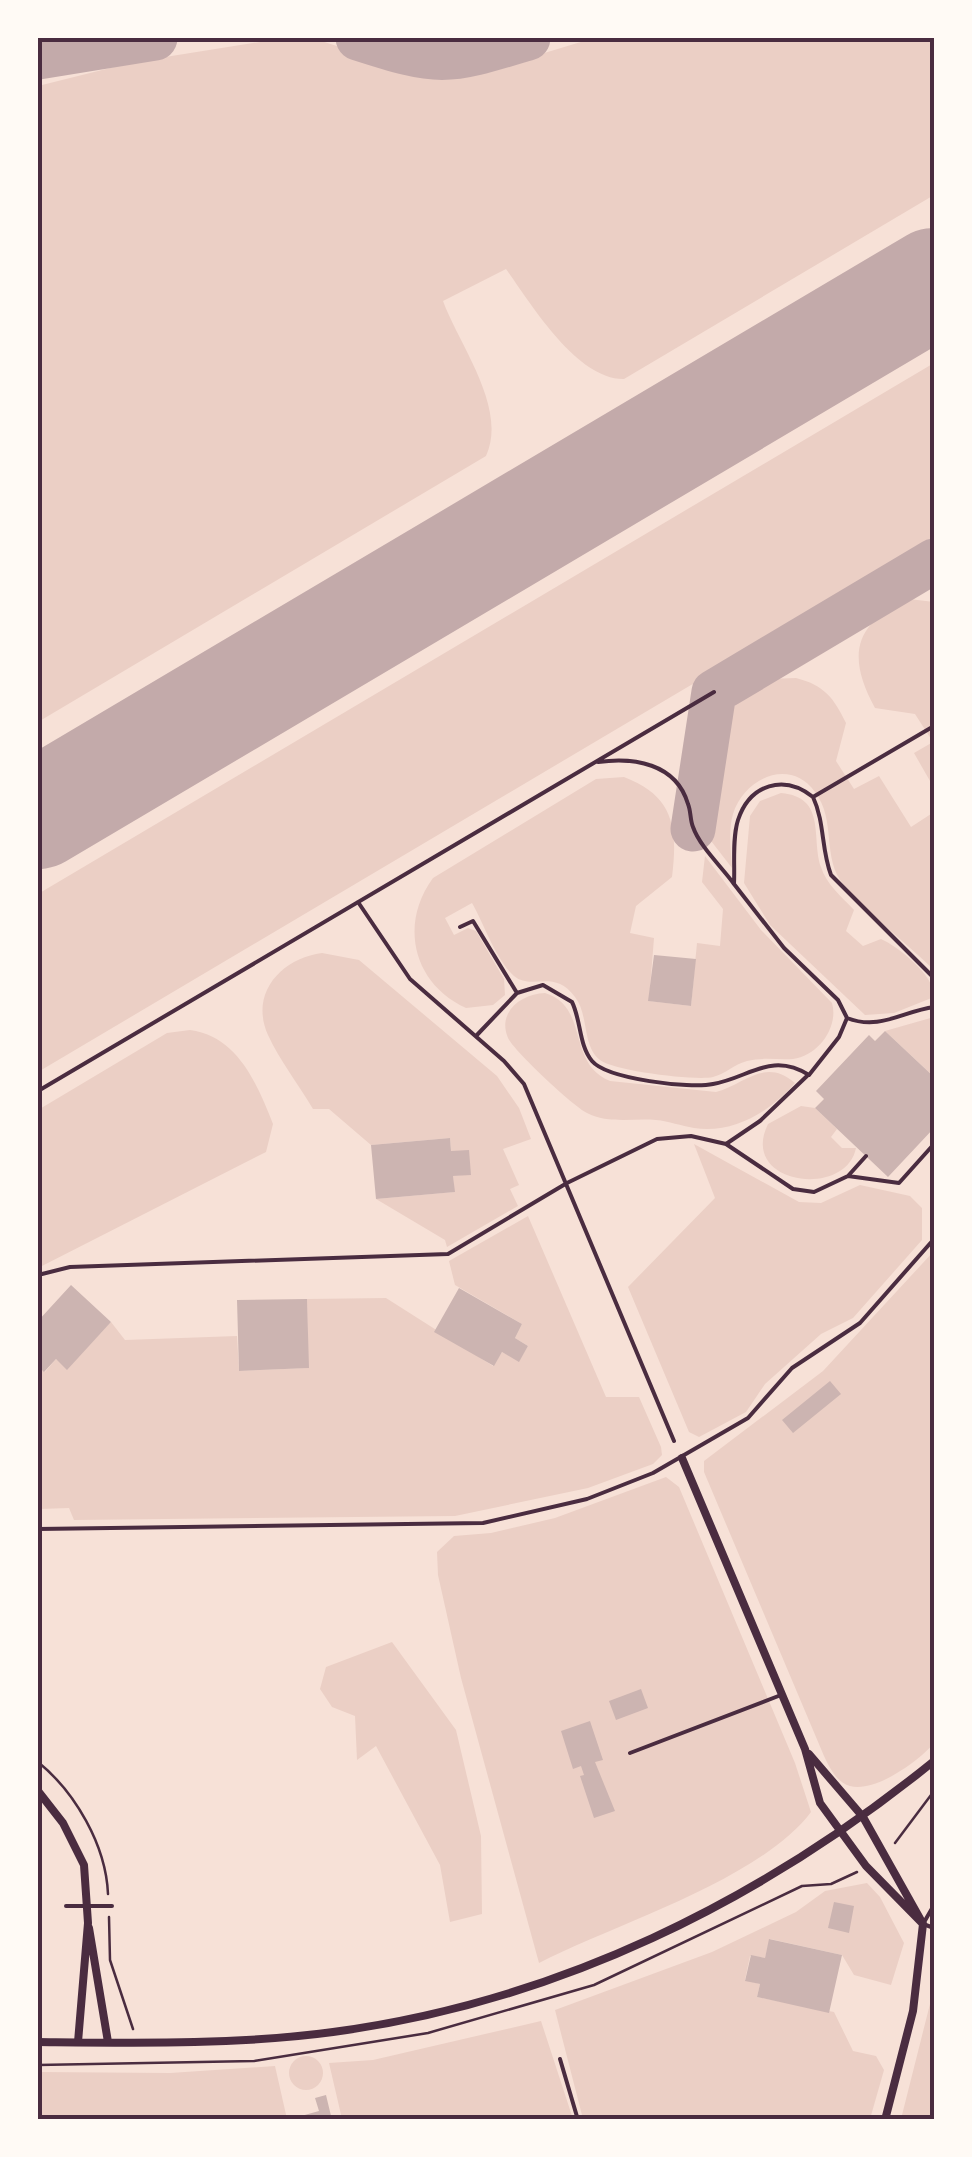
<svg xmlns="http://www.w3.org/2000/svg" width="972" height="2157" font-family="'Archivo Narrow',sans-serif">
<style>
.green{fill:#ebcfc5}
.lines{fill:none;stroke-linecap:round;stroke-linejoin:round}
.taxiway{stroke:#c3aaaa;stroke-width:45}
.runway{stroke:#c3aaaa;stroke-width:110}
.building{fill:#ccb4b1}
.path{stroke:#4a2c40;stroke-width:2.5}
.service{stroke:#4a2c40;stroke-width:4}
.minor{stroke:#4a2c40;stroke-width:8}
.neatline{fill:none;stroke:#4a2c40;stroke-width:4}
</style>
<rect width="100%" height="100%" fill="#f7e1d7"/>
<path class="green" d="M285,38H312L439,79L468,76L594,38H934V195L624,379C577,380 531,304 506,269L443,301C459,345 508,408 486,456L38,722V86L134,62Z
M934,363V541L38,1072V894Z
M909,599L934,602V788L914,753L933,742L915,714L875,708C847,657 853,623 909,599Z
M796,678C824,685 834,698 846,723L836,761L854,789L879,776L911,827L934,812V970C905,942 871,916 844,885C821,858 837,821 815,792C790,757 744,778 733,814C728,831 731,851 732,868L708,837L732,708L768,679Z
M624,777C674,796 678,828 672,877L636,906L630,933L654,938L649,1001L691,1006L697,943L720,946L723,909L702,882L705,856L761,930L832,1003C839,1027 818,1056 793,1059C778,1060 762,1057 747,1061C735,1064 725,1074 713,1077C696,1081 614,1071 600,1060C582,1046 589,1015 575,997C554,968 532,991 514,976C496,960 484,924 472,903L445,918L454,935L468,928L476,931L504,979L505,995L493,1005L466,1008C413,984 399,924 433,878L596,779Z
M781,793C827,797 811,838 821,867C826,884 842,897 854,910L846,931L863,946L881,939C899,947 936,977 934,997L894,1013L865,1015L770,925L744,883L750,816L760,801Z
M322,953L359,960L497,1076L519,1108L531,1139L503,1149L519,1185L510,1189L518,1206L447,1247L445,1240L376,1199L454,1192L453,1176L471,1174L451,1151L450,1138L371,1145L329,1109H313C299,1085 280,1061 268,1035C249,993 282,958 322,953Z
M545,993C590,1007 566,1063 610,1081L716,1092C745,1084 765,1057 795,1083C770,1112 733,1134 694,1128C681,1126 669,1121 656,1120C633,1118 608,1124 587,1113C572,1105 515,1052 508,1038C497,1012 521,994 545,993Z
M934,1017V1072L932,1075L885,1031Z
M190,1030C237,1036 257,1083 273,1124L266,1152L38,1268V1110L167,1033Z
M801,1106L815,1108L837,1129L831,1137L842,1148H856C846,1199 738,1185 768,1124Z
M694,1144L799,1202L821,1203L860,1185L910,1196L922,1208V1240L853,1318L821,1334L765,1384L746,1412L699,1437L689,1432L628,1287L715,1198Z
M528,1216L606,1397H639L661,1447L662,1455L653,1464L588,1488L455,1516L74,1520L69,1508L40,1509L38,1519V1366L45,1372L56,1359L67,1369L111,1322L125,1340L237,1336L239,1371L308,1368L307,1299L386,1298L493,1366L502,1352L519,1361L528,1346L515,1338L522,1324L455,1285L449,1261Z
M934,1251V1743C919,1761 875,1793 850,1786C836,1782 830,1768 824,1756L704,1472V1461L823,1371Z
M666,1477L679,1487L795,1763L811,1812C760,1880 615,1924 539,1963L461,1678L438,1575L437,1552L454,1536L491,1533L555,1518Z
M392,1642L456,1730L481,1836L482,1914L450,1922L440,1865L376,1746L357,1760L355,1716L332,1707L320,1689L326,1667Z
M867,1883L880,1897L904,1943L891,1985L854,1975L842,1955L770,1939L765,1958L750,1956L745,1980L760,1984L757,1997L834,2012L853,2051L876,2056L884,2070L870,2119H583L555,2010L712,1952L796,1912L825,1891Z
M934,2001V2119H901L930,2004Z
M541,2021L573,2119H342L329,2063L373,2060Z
M289 2073a17 17 0 1 1 34 0a17 17 0 1 1-34 0Z
M275,2066L287,2119H38V2072L170,2073Z"/>
<g class="lines">
<path class="taxiway" d="M358,38C442,65 445,63 528,38
M38,57L155,38
M693,829L714,692L934,561"/>
<path class="runway" d="M38,814L934,283"/>
</g>
<path class="building" d="M654,955L696,959L691,1006L648,1001Z
M885,1031L934,1077V1128L888,1177L815,1108L824,1099L816,1091L869,1035L875,1041Z
M450,1138L451,1151L469,1150L471,1175L453,1176L455,1192L376,1199L371,1145Z
M71,1285L111,1322L67,1370L56,1359L44,1372L38,1366V1347L42,1342L38,1338V1321Z
M459,1288L522,1324L515,1338L528,1346L519,1362L502,1352L494,1366L434,1332Z
M307,1299L309,1368L239,1371L237,1300Z
M830,1381L841,1394L793,1433L782,1420Z
M641,1689L648,1708L616,1720L609,1701Z
M590,1721L603,1760L595,1762L615,1811L594,1818L580,1776L584,1775L581,1766L573,1769L561,1731Z
M834,1902L854,1906L849,1933L828,1928Z
M769,1939L842,1955L829,2013L757,1997L760,1984L745,1981L751,1955L765,1958Z
M326,2095L332,2120H301V2116L319,2111L315,2098Z"/>
<g class="lines">
<path class="path" d="M38,1762C75,1792 106,1845 108,1894
M895,1843L934,1791
M109,1917L110,1960L133,2029
M38,2065L254,2061L428,2033L594,1985L802,1886L831,1884L857,1872"/>
<path class="service" d="M598,762C633,757 676,763 688,804C691,811 690,820 693,827C700,847 722,867 734,884
M813,797L934,726
M358,902L410,979L504,1061L524,1084L674,1441
M460,927L473,921L517,993
M847,1018C880,1031 903,1011 934,1007
M476,1036L517,993L543,985L572,1002C581,1020 579,1046 592,1061C607,1079 690,1089 713,1084C749,1078 771,1051 809,1075L839,1037L847,1018L838,1000L784,948L734,884C735,865 732,839 738,820C750,784 784,774 813,797C825,823 821,849 831,875L934,978
M38,1091L714,692
M726,1144L760,1121L807,1076
M848,1176L899,1183L934,1144
M38,1275L70,1267L448,1254L567,1183L657,1139L691,1136L726,1144L793,1189L814,1192L848,1176L866,1156
M38,1529L483,1523L587,1499L653,1473L748,1418L792,1368L860,1323L934,1239
M630,1753L781,1695
M934,1905L923,1924L934,1928
M66,1906H112
M560,2059L578,2120"/>
<path class="minor" d="M682,1458L805,1749L820,1803L866,1866L923,1924
M809,1754L863,1817L923,1924L913,2011L885,2120
M38,1791L63,1823L84,1865L88,1923L78,2042
M89,1928L108,2042
M38,2042C135,2043 236,2045 333,2032C557,2002 760,1902 934,1761"/>
</g>
<rect width="972" height="2157" fill="none" stroke="#fffaf5" stroke-width="80"/>
<rect x="40" y="40" width="892" height="2077" class="neatline"/>
</svg>
